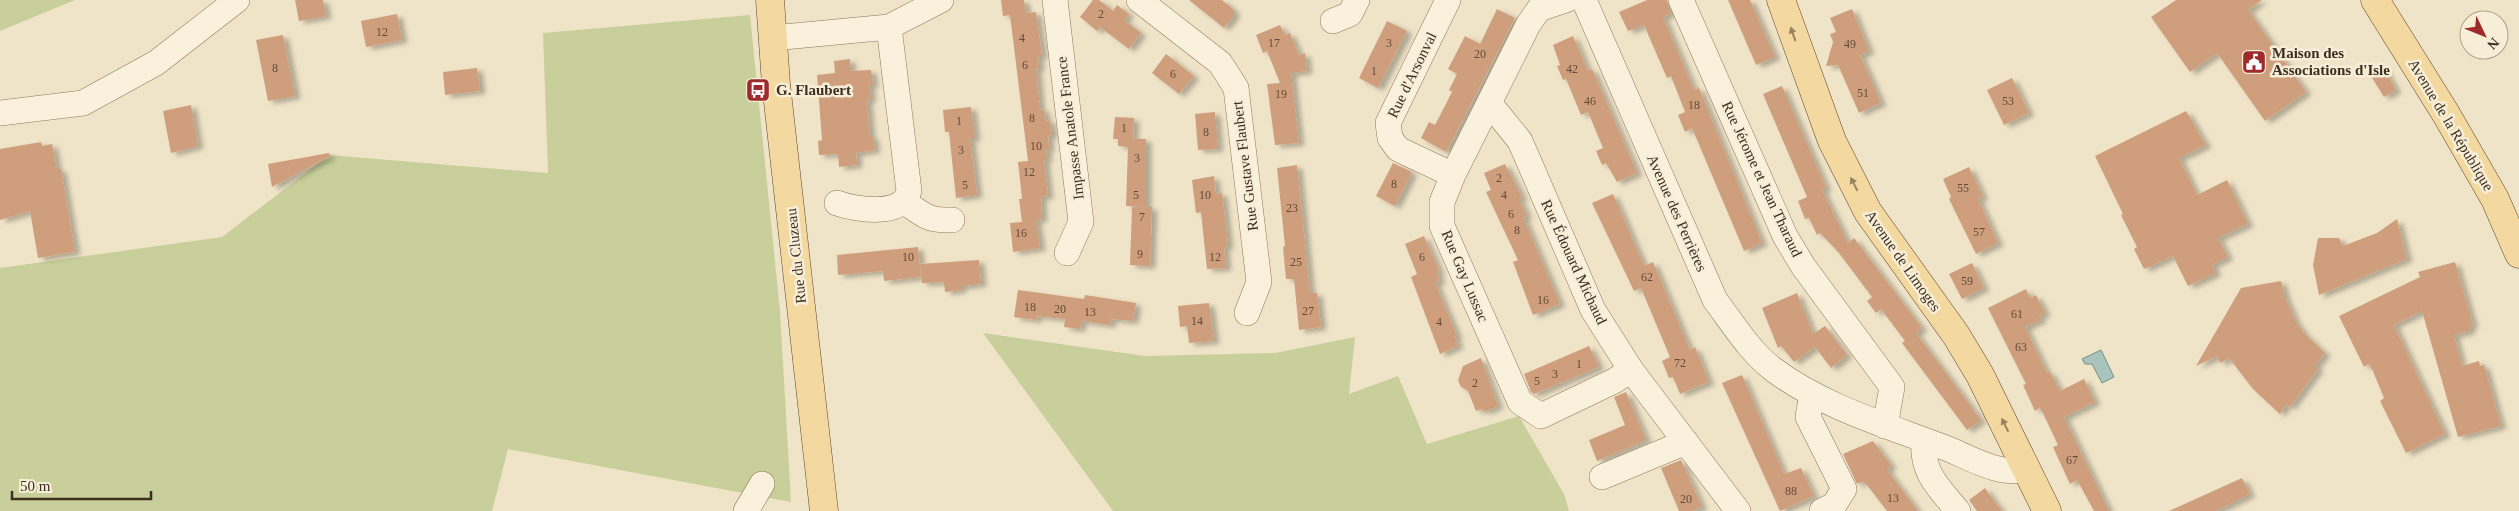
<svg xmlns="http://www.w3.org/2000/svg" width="2519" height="511" font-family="'Times New Roman',serif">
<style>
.green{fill:#c9cf9b}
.water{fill:#a9c4bc;stroke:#6f938a}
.building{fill:#cf9f7d;filter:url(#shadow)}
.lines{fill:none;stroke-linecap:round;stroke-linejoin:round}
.minor-casing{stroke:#8d765c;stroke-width:26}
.major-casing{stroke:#5b4430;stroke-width:29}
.minor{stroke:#faf1dc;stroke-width:25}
.major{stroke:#f3d9a0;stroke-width:28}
.oneway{fill:#988460}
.labels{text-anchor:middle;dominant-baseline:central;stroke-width:5;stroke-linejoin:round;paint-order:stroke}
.number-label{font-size:12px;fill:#624a37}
.poi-label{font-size:15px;font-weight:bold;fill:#3d2e20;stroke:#f7eed8;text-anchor:start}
.street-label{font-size:15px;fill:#3d2e20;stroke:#f7eed8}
</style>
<defs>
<filter id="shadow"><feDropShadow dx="5.5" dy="3" stdDeviation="2.5" flood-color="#0004"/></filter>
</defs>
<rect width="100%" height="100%" fill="#f0e4c8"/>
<path class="green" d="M0,0H75L0,31Z
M750,15L780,311L791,502L508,449L492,511H0V268L222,237L329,155L548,173L543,33Z
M983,333L1145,356L1275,353L1355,337L1349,394L1398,376L1427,444L1519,416L1564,494L1569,511H1113Z"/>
<path class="water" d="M2101,350L2114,377L2102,383L2092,364H2085L2082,359Z"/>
<path class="building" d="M295,0H323L326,16L299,21Z
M1001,0H1024L1026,13L1036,12L1042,56H1038L1039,68L1036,69L1040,110L1044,109L1046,121L1050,120L1052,135L1048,136L1049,149H1046L1047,159H1044L1048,196L1041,197L1042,219L1036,220L1040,248L1013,252L1010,223L1022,222L1019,199H1022L1018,162L1028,161L1010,15L1003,16Z
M1093,0H1099L1113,11L1117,5L1129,14L1124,20L1141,33L1129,49L1100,27L1097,31L1080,17Z
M1189,0H1222L1234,10V15L1224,28Z
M1647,0H1667L1671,13L1663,17L1694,90L1699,88L1762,243L1744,251L1692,128L1685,132L1678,115L1685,112L1671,76L1667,78L1644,25L1628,31L1619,12Z
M1728,0H1750L1775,57L1756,65Z
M2176,0H2262L2248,10L2306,92L2265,121L2217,53L2190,72L2151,17Z
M1497,9L1515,18L1446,152L1421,138L1429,122L1435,125L1452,92L1449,90L1457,74L1448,69L1465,36L1480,44Z
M1852,9L1869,51L1860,55L1881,103L1859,113L1838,65L1826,66L1833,42L1830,34L1836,32L1830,18Z
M397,14L402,40L366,47L361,21Z
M1387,21L1407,31L1378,88L1359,78Z
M1280,25L1285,35L1290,33L1299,55L1305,53L1307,71L1291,73L1299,143L1275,145L1267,84L1280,83L1267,51L1263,53L1256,35Z
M283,35L295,96L268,101L256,40Z
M1573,36L1588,71L1592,69L1637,173L1617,182L1606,163L1602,165L1596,151L1603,148L1588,112L1581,115L1566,79L1563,80L1557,66L1560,65L1553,45Z
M1166,54L1194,76L1179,94L1152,73Z
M850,59L851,71L871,70L873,85H869L871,99L867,100L870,136H873L875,150L856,153L857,165L839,167L838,154L819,155L818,141L822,140L817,75L835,73L834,61Z
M2382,66L2396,90L2384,97L2369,73Z
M477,68L480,91L445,95L443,72Z
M2012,78L2029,113L2004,125L1987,90Z
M1782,86L1826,188L1822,190L1848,243L1854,238L1922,328L1916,333L1981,420L1967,430L1902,343L1905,341L1881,309L1876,313L1867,301L1872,297L1839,253L1820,233L1817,235L1809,218L1805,219L1798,201L1807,197L1763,94Z
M191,105L198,146L171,153L163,111Z
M971,107L975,138H970L977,195L956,198L949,132H945L943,110Z
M2186,111L2206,145L2179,158L2197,195L2227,180L2248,224L2218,238L2228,257L2212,265L2216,273L2188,286L2173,256L2144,269L2134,249L2137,247L2121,215L2123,214L2095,156Z
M1215,112L1218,149L1198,150L1195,114Z
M1115,117L1134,118L1133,139H1146V207L1126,206L1128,147L1118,146V139H1113Z
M41,142L42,146L52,144L57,169H61L75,252L38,258L30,211L0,220V149Z
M329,153L330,156L272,187L268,164Z
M1393,163L1412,172L1395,206L1376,196Z
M1505,164L1522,197L1519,199L1527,216L1523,217L1560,304L1533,315L1513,262L1518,260L1486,192L1491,190L1484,173Z
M1297,165L1310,293H1317L1321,327L1299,330L1294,279H1286L1283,247L1285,246L1277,168Z
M1969,167L1983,197L1978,199L1998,243L1976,254L1949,199L1951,197L1943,179Z
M1214,176L1216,194L1222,193L1228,246L1224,247L1226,268L1207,269L1201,212L1196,213L1192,180Z
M1613,194L1644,266L1653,262L1690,350L1695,347L1709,382L1680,394L1673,377L1669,378L1662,361L1670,357L1641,288L1634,291L1592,203Z
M1132,207H1152L1150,266L1130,265Z
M2397,219L2407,259L2319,295L2313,265L2318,238H2339L2343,246L2377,233Z
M1424,236L1439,271L1437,272L1440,281L1435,283L1457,336H1455L1458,346L1440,354L1411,277L1417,274L1405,244Z
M918,247L921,277L884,281L883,271L838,275L837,255Z
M979,260L981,284L961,286V290L945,292L944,282L922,283L920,264Z
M2455,262L2473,325L2469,326L2470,331L2454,335L2462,366L2479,361L2480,366L2484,365L2501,426L2458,437L2422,311L2394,325L2445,434L2406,453L2380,401L2384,398L2372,369L2368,364L2364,367L2339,316L2420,277L2418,272Z
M1972,263L1984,288L1962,299L1949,274Z
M2281,281L2285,297L2296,322L2304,333L2325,353L2315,366L2318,369L2290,407L2286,404L2280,414L2253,389L2229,358L2220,363L2217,356L2196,366L2241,288Z
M2026,289L2030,298L2036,295L2045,313L2039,316L2041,320L2025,327L2047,373L2050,372L2060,391L2084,379L2095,402L2064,417L2109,511H2094L2077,480L2070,484L2053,447L2058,445L2040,407L2035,411L2023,385L2026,384L1988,308Z
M1018,290L1084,299L1085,295L1136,303L1133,321L1111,319L1110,325L1081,321L1080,329L1064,327L1065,319L1037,316L1036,320L1014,317Z
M1797,293L1813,334L1825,326L1847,355L1831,368L1815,347L1794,362L1781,346L1778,348L1762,308Z
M1209,303L1214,341L1189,343L1187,326L1180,327L1178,306Z
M1589,346L1599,367L1534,394L1531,392L1524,374Z
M1481,358L1498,406L1484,412L1483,409L1476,411L1468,391L1461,387L1458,380L1463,366Z
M1742,375L1784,474L1801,468L1814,496L1780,511L1722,383Z
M1626,392L1646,440L1597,461L1589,440L1625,425L1614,397Z
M1873,441L1891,465L1887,470L1918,511H1887L1867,485L1863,482L1857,484L1843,454Z
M1681,460L1702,507L1692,511H1679L1661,468Z
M2242,478L2250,494L2216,511H2169Z
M1985,488L1989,494L2002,511H1977L1969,500Z"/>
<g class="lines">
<defs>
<path id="minor" d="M1055,0L1081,222L1067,253
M1139,0L1220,63L1236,88L1259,282L1247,313
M1448,0L1388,123L1390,138L1398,149L1453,175
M1566,0L1539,9L1528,25L1453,175L1442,202V226L1520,402L1541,416L1614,381L1631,370
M1584,0L1715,300C1733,324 1750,352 1774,370C1824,407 1886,425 1943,447C1968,456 1999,477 2026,469
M1681,0L1785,236L1803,266L1892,387L1885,426
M1333,21L1350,14L1357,0
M773,38L889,27L941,0
M1490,104L1520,141L1593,310L1631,370L1738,511
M0,113L83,103L156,63L237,0
M905,202C923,215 928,221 952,220
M837,203C856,210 904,217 909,191L889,27
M1812,394L1808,417L1844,489L1834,505L1822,511
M1924,440C1921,473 1939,488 1958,511
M1602,477L1686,442
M746,511L762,484"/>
<path id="major" d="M770,0L776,84L824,511
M1781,0L1832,141L1868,212L1956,335L1980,375L2047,511
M2375,0L2446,114L2495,199L2519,254"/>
</defs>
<use href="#minor" class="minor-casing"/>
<use href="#major" class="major-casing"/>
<use href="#minor" class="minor"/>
<use href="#major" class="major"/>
</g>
<defs><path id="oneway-solid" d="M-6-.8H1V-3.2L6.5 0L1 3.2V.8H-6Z" transform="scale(1.25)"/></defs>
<g class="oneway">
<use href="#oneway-solid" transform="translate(1793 34) rotate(-110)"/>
<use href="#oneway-solid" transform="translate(1854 184) rotate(-117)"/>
<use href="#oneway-solid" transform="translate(2005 425) rotate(-116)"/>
</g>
<defs>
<symbol id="civic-square" viewBox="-11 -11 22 22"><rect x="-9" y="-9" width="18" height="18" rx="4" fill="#9e2a2b" stroke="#f7eed8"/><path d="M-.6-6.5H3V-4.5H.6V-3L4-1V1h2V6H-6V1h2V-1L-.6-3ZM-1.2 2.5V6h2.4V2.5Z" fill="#fff"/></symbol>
<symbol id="bus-square" viewBox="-11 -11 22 22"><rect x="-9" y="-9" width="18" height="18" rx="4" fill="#9e2a2b" stroke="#f7eed8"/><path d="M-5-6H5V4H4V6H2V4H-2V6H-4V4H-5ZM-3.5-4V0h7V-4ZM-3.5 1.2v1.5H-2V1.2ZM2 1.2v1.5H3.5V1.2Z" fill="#fff"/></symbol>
</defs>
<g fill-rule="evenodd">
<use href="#civic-square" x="2240" y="48" width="28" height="28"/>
<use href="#bus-square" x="744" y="76" width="28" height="28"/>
</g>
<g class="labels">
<g class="number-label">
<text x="1101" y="14">2</text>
<text x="382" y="32">12</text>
<text x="1022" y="38">4</text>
<text x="1274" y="43">17</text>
<text x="1389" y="43">3</text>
<text x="1850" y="44">49</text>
<text x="1480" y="54">20</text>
<text x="1025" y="65">6</text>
<text x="275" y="68">8</text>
<text x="1572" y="69">42</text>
<text x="1374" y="71">1</text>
<text x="1173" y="74">6</text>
<text x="1863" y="93">51</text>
<text x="1281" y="94">19</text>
<text x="1590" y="101">46</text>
<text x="2008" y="101">53</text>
<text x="1694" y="105">18</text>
<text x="1032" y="118">8</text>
<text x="959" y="121">1</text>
<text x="1124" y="128">1</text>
<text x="1206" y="132">8</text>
<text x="1036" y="146">10</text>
<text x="961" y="150">3</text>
<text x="1137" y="158">3</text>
<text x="1029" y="172">12</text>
<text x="1499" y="178">2</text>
<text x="1394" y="184">8</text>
<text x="965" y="185">5</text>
<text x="1963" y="188">55</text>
<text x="1136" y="195">5</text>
<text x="1205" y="195">10</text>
<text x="1504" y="195">4</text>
<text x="1292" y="208">23</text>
<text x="1511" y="214">6</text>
<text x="1142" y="217">7</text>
<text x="1517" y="230">8</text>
<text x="1979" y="232">57</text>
<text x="1021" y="233">16</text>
<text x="1140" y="254">9</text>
<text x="908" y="257">10</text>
<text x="1215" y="257">12</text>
<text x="1422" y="257">6</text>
<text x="1296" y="262">25</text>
<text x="1647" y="277">62</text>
<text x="1967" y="281">59</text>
<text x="1543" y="300">16</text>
<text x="1030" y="307">18</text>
<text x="1060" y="309">20</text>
<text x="1308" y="311">27</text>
<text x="1090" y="312">13</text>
<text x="2017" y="314">61</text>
<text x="1197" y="321">14</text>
<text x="1439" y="322">4</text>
<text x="2021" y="347">63</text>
<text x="1680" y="363">72</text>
<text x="1579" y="364">1</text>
<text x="1555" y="374">3</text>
<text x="1537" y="381">5</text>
<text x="1475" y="383">2</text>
<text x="2072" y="460">67</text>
<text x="1791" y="491">88</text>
<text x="1893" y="498">13</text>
<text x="1686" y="499">20</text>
</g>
<g class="poi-label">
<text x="2272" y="53">Maison des<tspan x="2272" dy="17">Associations d'Isle</tspan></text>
<text x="776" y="90">G. Flaubert</text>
</g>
<g class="street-label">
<text transform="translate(1412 75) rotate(-64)">Rue d'Arsonval</text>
<text transform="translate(2451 125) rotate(59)">Avenue de la République</text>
<text transform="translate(1070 128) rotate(-97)">Impasse Anatole France</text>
<text transform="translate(1245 166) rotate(-97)">Rue Gustave Flaubert</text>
<text transform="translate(1762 179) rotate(65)">Rue Jérome et Jean Tharaud</text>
<text transform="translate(1677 213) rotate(66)">Avenue des Perrières</text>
<text transform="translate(796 256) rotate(-96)">Rue du Cluzeau</text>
<text transform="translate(1903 261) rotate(55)">Avenue de Limoges</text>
<text transform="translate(1574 262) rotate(65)">Rue Édouard Michaud</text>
<text transform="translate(1465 276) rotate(67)">Rue Gay Lussac</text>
</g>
</g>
<g transform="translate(2484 35) rotate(133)"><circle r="24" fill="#f7eed8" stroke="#ada18e"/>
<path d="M0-4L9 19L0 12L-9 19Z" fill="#9e2a2b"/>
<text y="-8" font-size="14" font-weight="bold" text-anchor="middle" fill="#3d2e20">N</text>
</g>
<path d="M12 491v8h139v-8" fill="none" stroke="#3d2e20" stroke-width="2.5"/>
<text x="20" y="491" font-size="15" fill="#3d2e20" stroke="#f7eed8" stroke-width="4" paint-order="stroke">50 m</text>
</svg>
